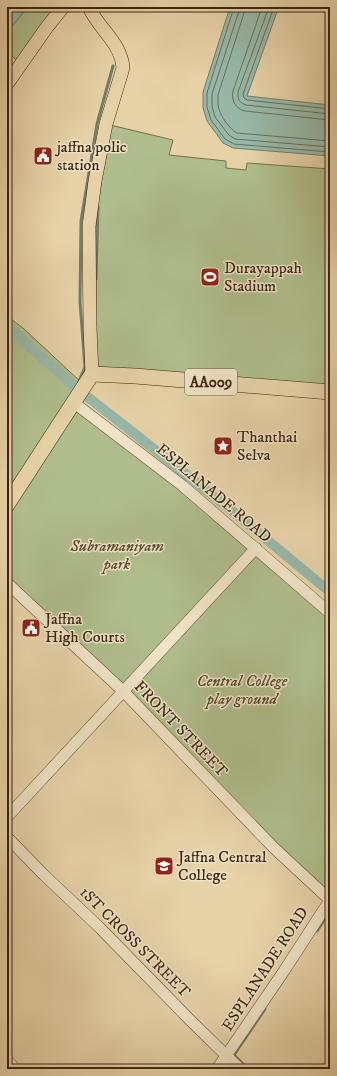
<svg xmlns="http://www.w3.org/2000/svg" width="337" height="1076" font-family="'IM FELL DW Pica',serif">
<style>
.green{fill:#afbd8c;stroke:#75704e}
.water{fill:#97b8a8;stroke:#727d6b}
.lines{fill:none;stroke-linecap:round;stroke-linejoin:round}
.shore{stroke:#696e5c;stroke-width:1}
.stream{stroke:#727d6b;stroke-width:3}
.canal{stroke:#97b8a8;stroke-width:10}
.minor-casing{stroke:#665036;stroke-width:12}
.major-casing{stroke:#3b2410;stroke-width:14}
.highway-casing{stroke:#3b2410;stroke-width:16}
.minor{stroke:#efe2c6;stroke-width:11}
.major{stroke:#e7d2a8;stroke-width:13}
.highway{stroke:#e7d2a8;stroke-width:15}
.labels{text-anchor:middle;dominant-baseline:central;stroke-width:3;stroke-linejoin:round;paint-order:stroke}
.shield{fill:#efe2c6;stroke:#715d47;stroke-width:1}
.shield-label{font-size:15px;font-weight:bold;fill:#3b2410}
.poi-label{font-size:16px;fill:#3b2410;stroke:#efe2c6;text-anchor:start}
.street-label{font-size:16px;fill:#3b2410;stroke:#efe2c6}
.park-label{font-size:16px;font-style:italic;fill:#584a2f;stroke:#efe2c6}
</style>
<rect width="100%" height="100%" fill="#e7d2a8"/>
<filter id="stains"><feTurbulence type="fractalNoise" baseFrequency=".005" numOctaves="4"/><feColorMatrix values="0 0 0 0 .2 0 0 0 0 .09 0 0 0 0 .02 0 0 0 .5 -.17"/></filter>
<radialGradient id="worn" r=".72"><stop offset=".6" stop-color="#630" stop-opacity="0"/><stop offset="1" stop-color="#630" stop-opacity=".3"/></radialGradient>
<path class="green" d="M28,7H63L21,64L7,52V32Z
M106,124L173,140L169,155L226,161V168L246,170L247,163L330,169V392L92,374L89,226Z
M7,316L23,328L84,385L74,402L330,613V900L7,583Z"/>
<path class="water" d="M7,7H28L7,32Z
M230,7H307V10L278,9L247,96L330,105V156L233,148L223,143L207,121L203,108V92Z"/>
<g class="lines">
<path class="shore" d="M234,7L207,93V107L211,120L225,139L234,144L330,152
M239,7V11L212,94V106L215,117L229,135L235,139L330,147
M245,7L244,13L218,95C218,98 218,102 218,105C219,114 229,129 237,133L330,141
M262,7L233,91C231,101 236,109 245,111L330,120
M269,7L238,92C237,99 240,103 246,105L330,114
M274,7L243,94L244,98L247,100L330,109"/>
<path class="stream" d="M96,279L98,207
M79,381L85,367L80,302L81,221L97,124L113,66
M317,931L330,911
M248,1069L234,1055L265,1009"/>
<path class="canal" d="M7,326L76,388L121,423L231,510L330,592"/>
<defs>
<path id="minor" d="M73,402L183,486L330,613
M7,583L123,691L274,848L330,900
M7,817L256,548
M7,837L44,875L99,927L191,1021L240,1069
M7,1060L15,1069
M217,1069L284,971L330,900"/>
<path id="major" d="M89,7C99,30 121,42 123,68L106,124L95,181L89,226L90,328L92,374
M7,84L47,27L63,7"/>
<path id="highway" d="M7,505L92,374L135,376L330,392"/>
</defs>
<use href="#minor" class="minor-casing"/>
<use href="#major" class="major-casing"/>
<use href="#highway" class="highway-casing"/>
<use href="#minor" class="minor"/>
<use href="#major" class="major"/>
<use href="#highway" class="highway"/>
</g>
<defs>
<symbol id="civic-square" viewBox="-11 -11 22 22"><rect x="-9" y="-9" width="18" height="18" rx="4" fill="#8f2418" stroke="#efe2c6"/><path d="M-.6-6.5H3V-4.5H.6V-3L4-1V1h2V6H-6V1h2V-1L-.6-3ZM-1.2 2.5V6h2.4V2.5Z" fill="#fff"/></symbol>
<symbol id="stadium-square" viewBox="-11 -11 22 22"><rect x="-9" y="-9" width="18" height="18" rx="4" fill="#8f2418" stroke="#efe2c6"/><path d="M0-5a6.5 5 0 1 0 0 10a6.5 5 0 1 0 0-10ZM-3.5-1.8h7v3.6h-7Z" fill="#fff"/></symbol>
<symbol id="sight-square" viewBox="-11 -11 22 22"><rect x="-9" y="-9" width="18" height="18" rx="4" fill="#8f2418" stroke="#efe2c6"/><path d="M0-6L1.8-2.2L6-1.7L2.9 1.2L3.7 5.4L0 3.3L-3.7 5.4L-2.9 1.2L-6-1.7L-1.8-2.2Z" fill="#fff"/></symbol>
<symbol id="school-square" viewBox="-11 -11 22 22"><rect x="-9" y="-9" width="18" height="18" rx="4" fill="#8f2418" stroke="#efe2c6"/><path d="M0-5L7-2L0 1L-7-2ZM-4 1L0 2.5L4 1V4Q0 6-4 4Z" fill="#fff"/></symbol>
</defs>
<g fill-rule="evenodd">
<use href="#civic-square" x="32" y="145" width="22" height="22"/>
<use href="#stadium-square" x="199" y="266" width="22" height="22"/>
<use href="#sight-square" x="212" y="435" width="22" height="22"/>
<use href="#civic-square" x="20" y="617" width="22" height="22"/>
<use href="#school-square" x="153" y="855" width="22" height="22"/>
</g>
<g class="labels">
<rect class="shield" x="185" y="369" width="52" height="26" rx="3"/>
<g class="shield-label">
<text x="211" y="382">AA009</text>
</g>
<g class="poi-label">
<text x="57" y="147">jaffna polic<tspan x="57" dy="18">station</tspan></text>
<text x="224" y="268">Durayappah<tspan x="224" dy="18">Stadium</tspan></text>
<text x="237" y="437">Thanthai<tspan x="237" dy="18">Selva</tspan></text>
<text x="45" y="619">Jaffna<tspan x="45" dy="18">High Courts</tspan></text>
<text x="178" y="857">Jaffna Central<tspan x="178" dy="18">College</tspan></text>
</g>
<g class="street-label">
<text transform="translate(214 493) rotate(40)">ESPLANADE ROAD</text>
<text transform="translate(181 729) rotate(46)">FRONT STREET</text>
<text transform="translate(135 942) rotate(45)">1ST CROSS STREET</text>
<text transform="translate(265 969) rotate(-57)">ESPLANADE ROAD</text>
</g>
<g class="park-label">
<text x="117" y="546">Subramaniyam<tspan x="117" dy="18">park</tspan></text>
<text x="242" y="681">Central College<tspan x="242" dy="18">play ground</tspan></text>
</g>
</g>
<rect width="337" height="1076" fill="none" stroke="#e7d2a8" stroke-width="24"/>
<rect x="8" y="8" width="321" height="1060" fill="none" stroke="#3b2410" stroke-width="2"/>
<rect x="12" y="12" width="313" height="1052" fill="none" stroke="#3b2410"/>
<rect width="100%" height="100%" filter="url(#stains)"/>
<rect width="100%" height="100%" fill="url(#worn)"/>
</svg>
